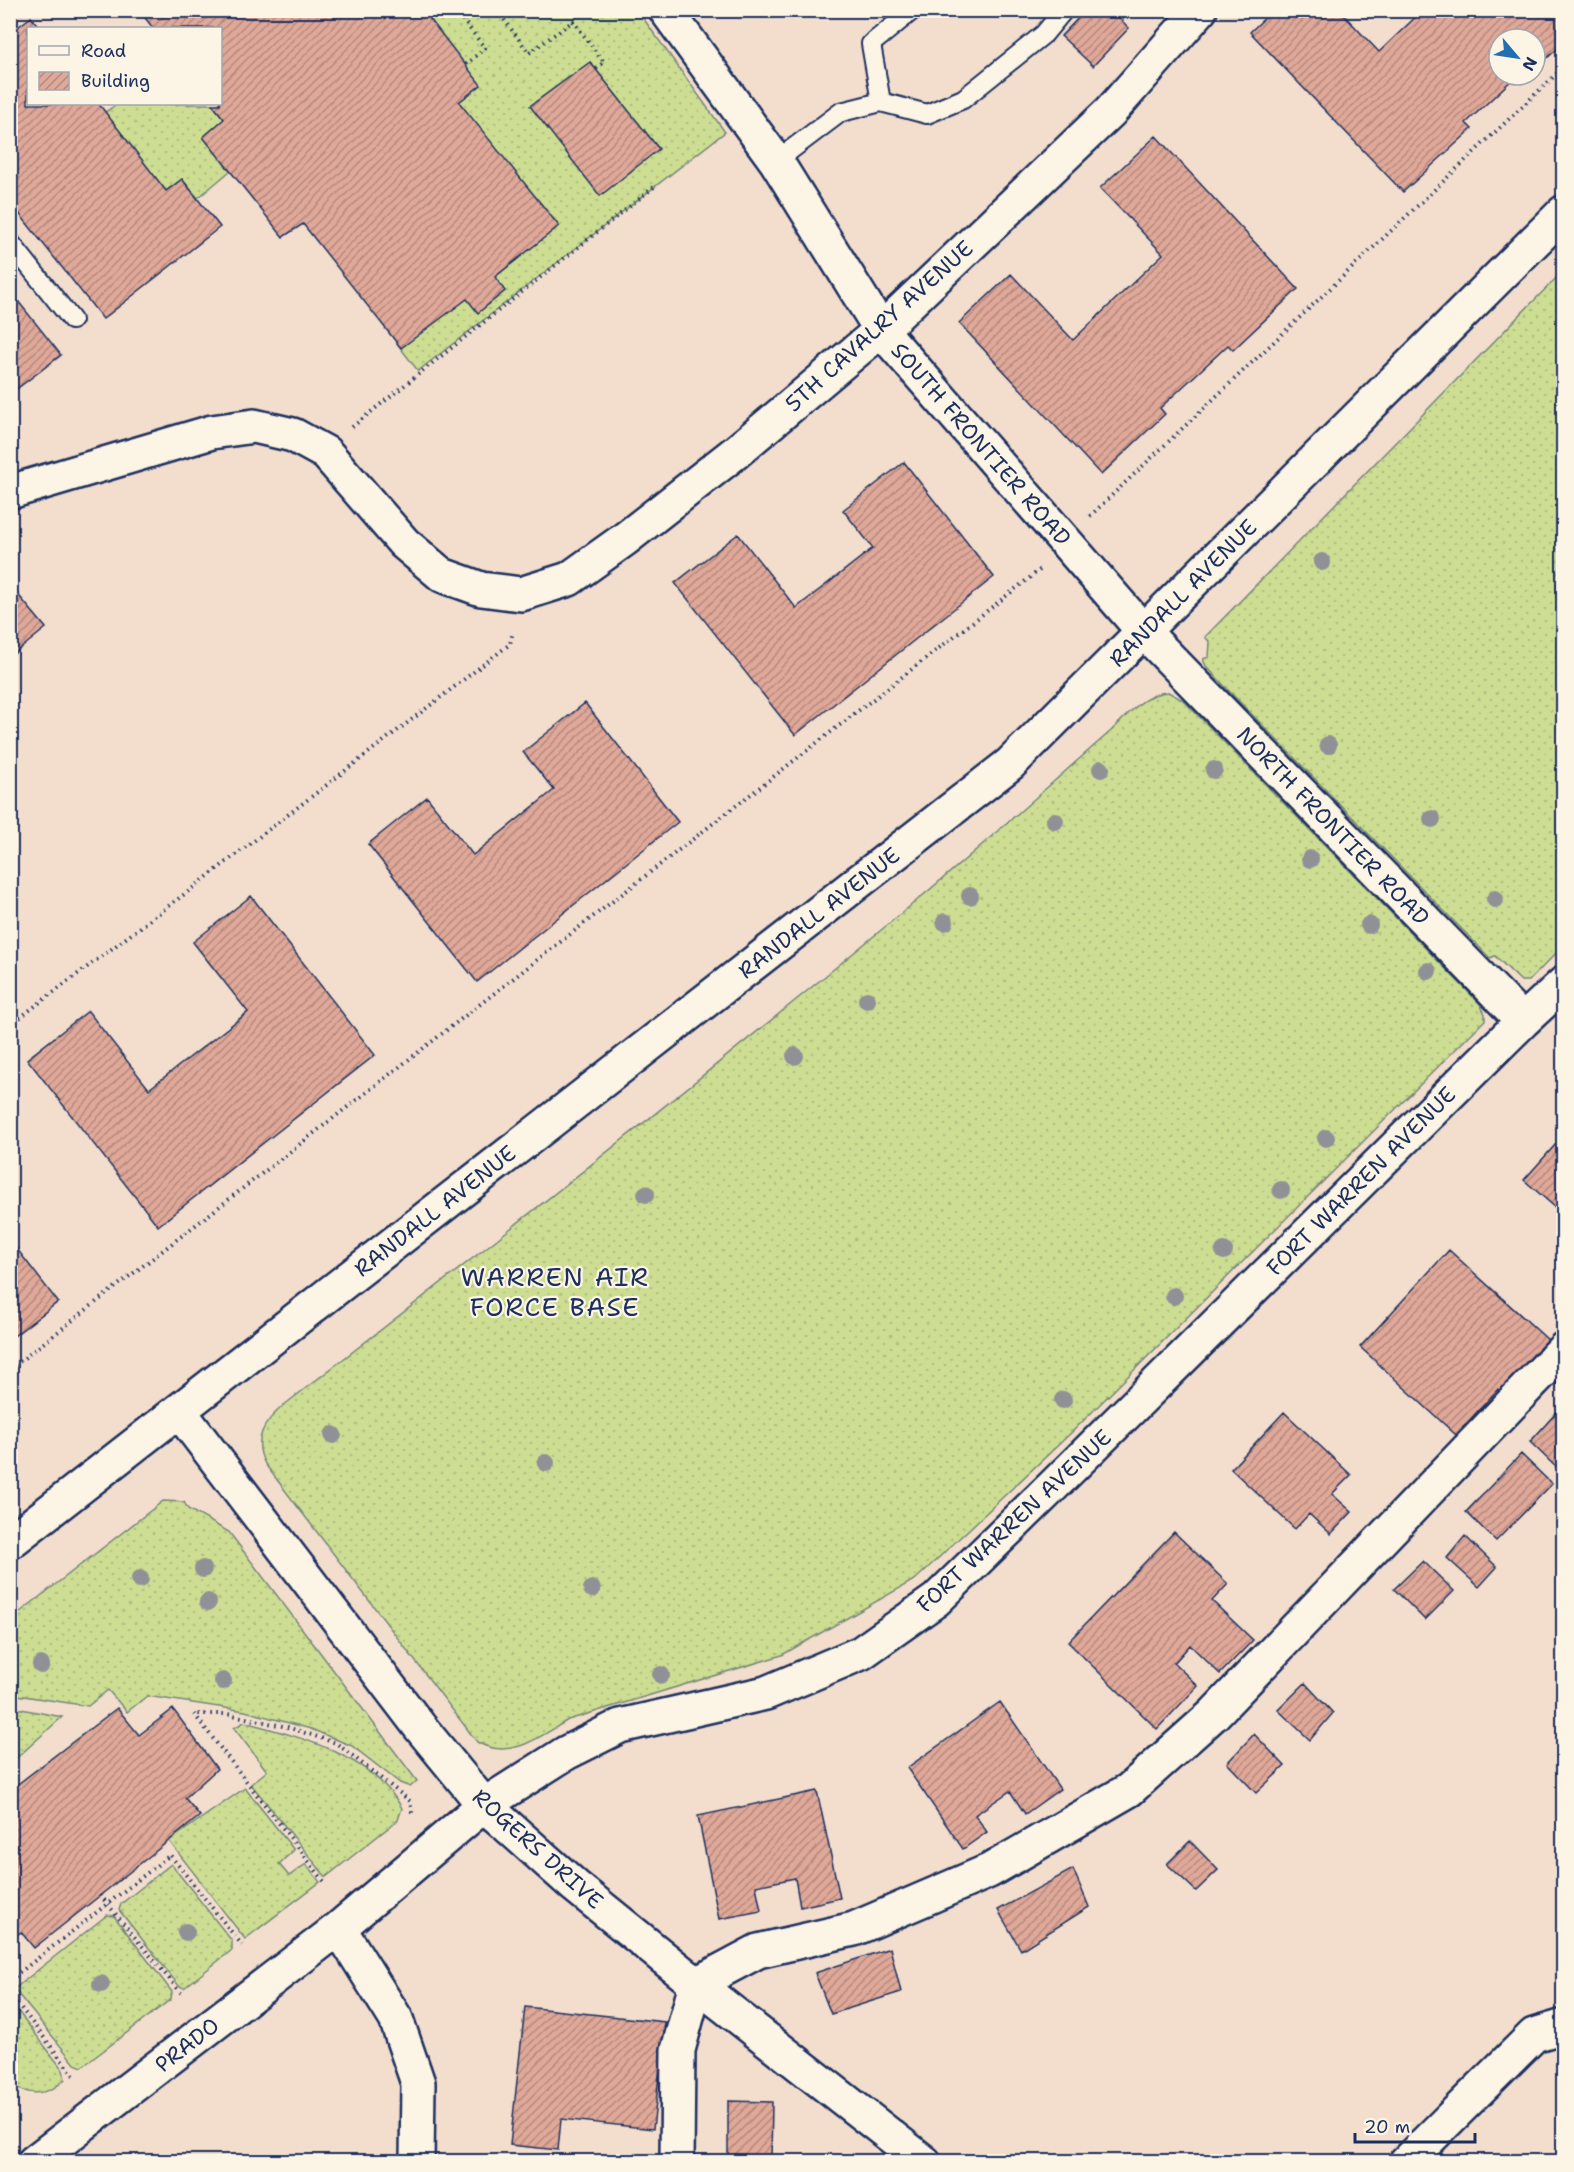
<svg xmlns="http://www.w3.org/2000/svg" width="1574" height="2172" font-family="'Shantell Sans',sans-serif">
<style>
.grass{fill:url(#grass-dots);stroke:#748678;stroke-width:1.5}
.building{fill:url(#building-hatch);stroke:#1b2f5e;stroke-width:1.5}
.lines{fill:none;stroke-linecap:round;stroke-linejoin:round}
.lane-casing{stroke:#1b2f5e;stroke-width:22}
.street-casing{stroke:#1b2f5e;stroke-width:38}
.secondary-casing{stroke:#1b2f5e;stroke-width:38}
.path{stroke:#1b2f5e;stroke-width:4;stroke-dasharray:1.5 4.5;stroke-linecap:butt}
.lane{stroke:#fcf5e5;stroke-width:18}
.street{stroke:#fcf5e5;stroke-width:33}
.secondary{stroke:#fcf5e5;stroke-width:33}
.tree{fill:#909196}
.labels{text-anchor:middle;dominant-baseline:central;stroke-width:4.5;stroke-linejoin:round;paint-order:stroke}
.street-label{font-size:22px;fill:#1b2f5e;stroke:#fcf5e5}
.quarter-label{font-size:26px;letter-spacing:1.5px;fill:#1b2f5e;stroke:#fcf5e5}
</style>
<defs>
<pattern id="grass-dots" width="8" height="8" patternUnits="userSpaceOnUse" patternTransform="scale(1.5)"><rect width="8" height="8" fill="#cdde93"/><path d="M2 2h.1M6 6h.1" fill="none" stroke="#afbf81" stroke-width="1.8" stroke-linecap="round"/></pattern>
<pattern id="building-hatch" width="6" height="6" patternUnits="userSpaceOnUse" patternTransform="scale(1.5)"><rect width="6" height="6" fill="#dfa898"/><path d="M-1 1l2-2M0 6l6-6M5 7l2-2" fill="none" stroke="#b4897f"/></pattern>
</defs>
<rect width="100%" height="100%" fill="#f3dece"/>
<filter id="ink" filterUnits="userSpaceOnUse"><feTurbulence type="fractalNoise" baseFrequency=".0167" numOctaves="2"/><feDisplacementMap in="SourceGraphic" scale="12" xChannelSelector="R" yChannelSelector="G"/><feConvolveMatrix kernelMatrix="1 2 1 2 8 2 1 2 1" color-interpolation-filters="sRGB"/></filter>
<g filter="url(#ink)">
<path class="grass" d="M146,11H638L725,132L418,371L216,104H220V28H159Z
M117,104H212L224,119L230,171L198,198L182,179L166,191L104,113Z
M1563,271V946L1529,981H1521L1495,956L1490,958L1230,692L1206,666L1203,659L1209,657L1210,642L1205,637Z
M1168,692L1183,700L1480,1004L1485,1014V1020L1072,1432L916,1579L782,1655L568,1720C539,1737 510,1761 477,1742L265,1464C252,1439 264,1422 284,1405C499,1239 712,1071 921,897C986,843 1048,786 1111,731C1127,716 1144,693 1168,692Z
M163,1501L184,1502L188,1509L229,1532L417,1781L410,1787L400,1783L352,1746L311,1729L245,1711L147,1696L127,1712L108,1690L88,1706L11,1694V1619Z
M11,1707L62,1717L11,1763L10,1707Z
M244,1722C300,1737 371,1754 402,1808L398,1820L326,1877L251,1784L267,1771L234,1728Z
M245,1788L294,1850L279,1864L289,1876L306,1864L320,1882L245,1939L169,1841Z
M171,1864L232,1941V1950L184,1988L179,1986L119,1910L121,1904Z
M107,1915L114,1916L172,1992L171,1999L82,2067L75,2064L14,1989Z
M11,2002L63,2070L65,2079C50,2095 28,2098 11,2083Z"/>
<path class="building" d="M139,10H423L481,85L459,102L559,226L495,277L505,291L478,313L467,299L401,348L303,224L283,237L203,137L224,119L212,104H220V28H153Z
M1086,10H1111L1129,28L1093,66L1061,36Z
M1273,10H1339L1379,52L1423,10H1564V43L1537,67L1535,65V39H1499V75H1517L1466,123L1472,129L1403,192L1250,32Z
M31,17L40,28H28V104H99L166,191L182,179L220,227L103,319L10,202V33Z
M590,62L659,149L600,196L530,106Z
M1156,136L1298,289L1233,350L1228,345L1160,408L1165,414L1101,475L959,323L1011,274L1073,340L1163,254L1100,188Z
M10,291L61,355L10,394Z
M904,462L994,577L795,735L675,583L738,534L796,608L873,548L843,510Z
M10,585L46,628L10,657Z
M585,703L678,822L477,982L368,844L427,797L473,855L554,790L523,752Z
M251,896L375,1055L158,1226L27,1059L88,1011L149,1089L248,1012L193,942Z
M1564,1135V1215L1524,1180Z
M10,1240L58,1302L10,1339Z
M1449,1250L1548,1340L1501,1392L1498,1389L1456,1435L1360,1347Z
M1564,1404V1467L1560,1471L1530,1442Z
M1284,1412L1351,1475L1332,1494L1352,1512L1331,1534L1309,1514L1295,1529L1231,1469Z
M1521,1454L1552,1484L1496,1541L1466,1512Z
M1174,1532L1228,1584L1212,1601L1253,1640L1220,1674L1190,1645L1174,1663L1198,1686L1157,1729L1068,1642Z
M1465,1536L1497,1567L1479,1587L1447,1558Z
M1423,1561L1454,1591L1425,1620L1394,1589Z
M1305,1683L1333,1713L1310,1740L1278,1710Z
M1000,1702L1060,1789L1025,1814L1010,1791L975,1815L987,1832L963,1849L907,1768Z
M117,1708L139,1735L173,1709L217,1769L185,1798L200,1816L34,1948L21,1932L10,1940V1790Z
M1254,1734L1285,1766L1256,1793L1227,1763Z
M817,1791L840,1898L800,1907L795,1878L756,1886L761,1911L719,1919L698,1816Z
M1190,1841L1218,1870L1196,1891L1167,1864Z
M1073,1869L1089,1907L1021,1950L998,1910Z
M890,1948L901,1992L831,2014L815,1973Z
M525,2007L665,2022L653,2129L561,2119L558,2150L510,2145Z
M728,2101L772,2102L771,2162H728Z"/>
<g class="lines">
<defs>
<path id="lane" d="M881,102L871,44L913,10
M776,161L841,112L881,102L927,114L963,99L1044,34L1064,10
M10,242L72,320"/>
<path id="street" d="M666,10L776,161L881,330L1144,632L1523,1021
M10,492L212,432L254,426L293,435L326,453L404,543L442,575L481,589L521,594L569,579L625,539L736,452L881,330L1110,112L1200,10
M179,1411L420,1727L484,1805L575,1886L696,1984L924,2162
M34,2162L339,1928
M417,2162L418,2083L396,2019L339,1928L484,1805L566,1753L620,1726L766,1693L861,1653L936,1600L1053,1486L1523,1021L1564,983
M677,2162L678,2050L696,1984L758,1951L854,1929L989,1871L1129,1790L1214,1714L1564,1349
M1406,2162L1534,2035L1564,2026"/>
<path id="secondary" d="M10,1542L1010,764L1564,212"/>
</defs>
<use href="#lane" class="lane-casing"/>
<use href="#street" class="street-casing"/>
<use href="#secondary" class="secondary-casing"/>
<path class="path" d="M455,10L485,48L465,65
M497,10L529,53L573,21L604,62L596,69
M352,427L654,187
M1090,516L1564,67
M10,1025L194,887L510,644L513,631
M10,1369L1041,569
M324,1881L194,1714H228L287,1727L336,1743L410,1801L412,1813
M100,1895L181,1993
M10,1980L170,1855L242,1945
M10,1994L74,2076"/>
<use href="#lane" class="lane"/>
<use href="#street" class="street"/>
<use href="#secondary" class="secondary"/>
</g>
<g class="tree">
<circle cx="1322" cy="562" r="9"/>
<circle cx="1328" cy="745" r="9"/>
<circle cx="1101" cy="769" r="9"/>
<circle cx="1214" cy="770" r="9"/>
<circle cx="1432" cy="819" r="9"/>
<circle cx="1055" cy="821" r="9"/>
<circle cx="1310" cy="859" r="9"/>
<circle cx="970" cy="896" r="9"/>
<circle cx="1495" cy="899" r="9"/>
<circle cx="945" cy="922" r="9"/>
<circle cx="1369" cy="925" r="9"/>
<circle cx="1428" cy="971" r="9"/>
<circle cx="867" cy="1000" r="9"/>
<circle cx="795" cy="1056" r="9"/>
<circle cx="1326" cy="1138" r="9"/>
<circle cx="1281" cy="1190" r="9"/>
<circle cx="646" cy="1194" r="9"/>
<circle cx="1224" cy="1251" r="9"/>
<circle cx="1174" cy="1296" r="9"/>
<circle cx="1063" cy="1400" r="9"/>
<circle cx="333" cy="1435" r="9"/>
<circle cx="546" cy="1463" r="9"/>
<circle cx="203" cy="1569" r="9"/>
<circle cx="140" cy="1579" r="9"/>
<circle cx="592" cy="1589" r="9"/>
<circle cx="208" cy="1602" r="9"/>
<circle cx="41" cy="1665" r="9"/>
<circle cx="661" cy="1675" r="9"/>
<circle cx="223" cy="1681" r="9"/>
<circle cx="186" cy="1932" r="9"/>
<circle cx="101" cy="1984" r="9"/>
</g>
</g>
<g class="labels">
<g class="street-label">
<text transform="translate(879 326) rotate(-42)">5TH CAVALRY AVENUE</text>
<text transform="translate(981 444) rotate(49)">SOUTH FRONTIER ROAD</text>
<text transform="translate(1183 593) rotate(-45)">RANDALL AVENUE</text>
<text transform="translate(1333 826) rotate(46)">NORTH FRONTIER ROAD</text>
<text transform="translate(819 913) rotate(-38)">RANDALL AVENUE</text>
<text transform="translate(1361 1181) rotate(-45)">FORT WARREN AVENUE</text>
<text transform="translate(435 1211) rotate(-38)">RANDALL AVENUE</text>
<text transform="translate(1014 1521) rotate(-43)">FORT WARREN AVENUE</text>
<text transform="translate(538 1849) rotate(42)">ROGERS DRIVE</text>
<text transform="translate(187 2045) rotate(-38)">PRADO</text>
</g>
<g class="quarter-label">
<text x="555" y="1276">WARREN AIR<tspan x="555" dy="30">FORCE BASE</tspan></text>
</g>
</g>
<rect width="1574" height="2172" fill="none" stroke="#fcf5e5" stroke-width="36"/>
<rect x="18" y="18" width="1538" height="2136" fill="none" stroke="#1b2f5e" stroke-width="2" filter="url(#ink)"/>
<rect x="27" y="27" width="195" height="78" fill="#fcf5e5" stroke="#a2a6af" stroke-width="1.5"/>
<rect x="39" y="46" width="30" height="9" fill="#fcf5e5" stroke="#a2a6af" stroke-width="1.5"/>
<text x="81" y="57" font-size="18" fill="#1b2f5e">Road</text>
<rect x="39" y="72" width="30" height="18" fill="url(#building-hatch)" stroke="#a2a6af" stroke-width="1.5"/>
<text x="81" y="87" font-size="18" fill="#1b2f5e">Building</text>
<g transform="translate(1517 57) rotate(119)"><circle r="28" fill="#fcf5e5" stroke="#a2a6af" stroke-width="1.5"/>
<path d="M0-4.5L10 22L0 15L-10 22Z" fill="#1f6fb2"/>
<text y="-9" font-size="16" font-weight="bold" text-anchor="middle" fill="#1b2f5e">N</text>
</g>
<path d="M1355 2133v9h120v-9" fill="none" stroke="#1b2f5e" stroke-width="3"/>
<text x="1364" y="2133" font-size="18" fill="#1b2f5e" stroke="#fcf5e5" stroke-width="4.5" paint-order="stroke">20 m</text>
</svg>
